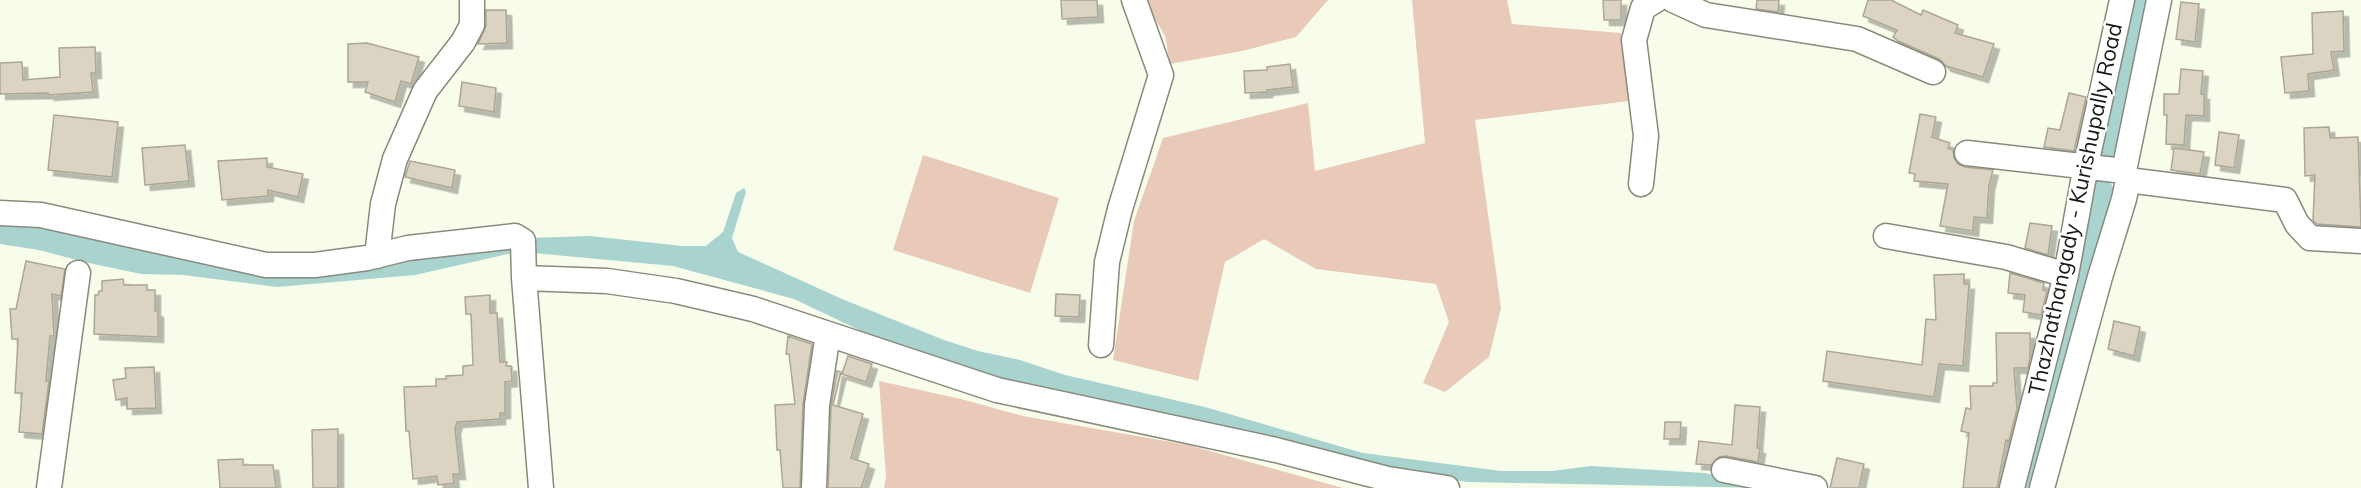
<svg xmlns="http://www.w3.org/2000/svg" width="2361" height="488" font-family="Mulish,sans-serif">
<style>
.green{fill:#e9c9b8}
.water{fill:#a9d3cf}
.building{fill:#dcd4c3;stroke:#ada595;stroke-width:1.5;filter:url(#shadow)}
.lines{fill:none;stroke-linecap:round;stroke-linejoin:round}
.street-casing{stroke:#878b7b;stroke-width:27}
.street{stroke:#fff;stroke-width:24}
.labels{text-anchor:middle;dominant-baseline:central;stroke-width:5;stroke-linejoin:round;paint-order:stroke}
.street-label{font-size:22px;fill:#181913;stroke:#fff}
</style>
<defs>
<filter id="shadow"><feDropShadow dx="5.5" dy="5.5" stdDeviation="0" flood-color="#0004"/></filter>
</defs>
<rect width="100%" height="100%" fill="#f8fdeb"/>
<path class="green" d="M1144,0H1328L1296,37L1242,51L1170,64L1165,36Z
M1412,0H1507L1512,24L1621,33L1629,101L1475,120L1501,308L1489,357L1445,392L1423,383L1449,322L1436,284L1316,269L1264,239L1225,262L1198,381L1113,360L1134,221L1163,138L1308,103L1315,171L1425,143Z
M923,155L1059,198L1030,293L893,250Z
M879,381L961,399L1023,416L1188,445L1343,488H884L886,477Z"/>
<path class="water" d="M2133,0H2153L2110,182L2113,187L2099,252L2038,488H2022L2092,194Z
M744,188L746,192L732,238L738,252L842,299L944,340L978,351L1020,360L1065,375L1205,407L1363,453L1501,471H1552L1591,466L1705,473L1766,488L1469,482L1410,475L1029,390L895,347L794,299L673,266L533,253L508,254L415,275L277,287L183,275L141,274L84,262L39,250L0,244V215L252,267L525,238L590,236L682,246H706L723,232L736,193Z"/>
<path class="building" d="M1061,0H1097L1098,17L1062,19Z
M1603,0H1621V20H1604Z
M1757,0H1779L1778,12L1756,9Z
M1868,0H1891L1921,15L1923,10L1958,25L1955,33L1994,44L1983,77L1946,66L1939,59L1898,41L1893,37L1897,30L1863,16Z
M2181,2L2199,4L2195,42L2176,39Z
M486,10H506L507,43L478,44L486,26Z
M2343,11L2344,51L2331,52L2334,70L2308,74L2309,91L2285,93L2281,57L2313,54L2312,13Z
M367,43L419,57L411,84L401,81L395,102L365,92L368,82H348V44Z
M95,47L96,73H91L93,92L49,95L48,93L0,94V63L22,62L23,80L60,77L59,48Z
M1290,64L1293,87L1267,90V92L1245,93L1244,71L1267,70V67Z
M2181,69L2203,71L2201,94H2204V116L2186,115L2184,145L2166,144L2167,115H2164V94H2179Z
M462,82L496,88L494,112L459,106Z
M2069,93L2086,97L2074,151L2044,147L2048,128L2060,130Z
M1920,114L1936,117L1932,137L1950,143L1948,148L1953,150L1954,158L1958,164L1965,167L1993,170L1989,185L1987,218L1974,217L1973,231L1940,226L1948,184L1914,181L1915,174L1909,173Z
M54,115L118,122L112,177L48,170Z
M2329,127L2330,138L2358,137L2361,227L2317,224L2313,220L2315,175L2305,176L2304,128Z
M2219,132L2239,135L2234,168L2215,165Z
M185,145L189,181L145,185L142,148Z
M2174,148L2204,152L2200,174L2171,170Z
M267,158V167L303,174L298,197L268,190V196L222,200L218,161Z
M410,161L455,170L452,188L405,177Z
M2030,223L2052,226L2048,255L2025,248Z
M26,261L65,269L61,296L52,294L54,336H50L46,381H49L42,434L19,432L22,393H15L18,339H12L10,309H16Z
M2010,273L2044,283L2043,290L2047,291L2041,315L2023,312L2025,295L2008,293Z
M1964,274V284H1969L1963,366L1939,364L1934,397L1823,381L1827,351L1922,365L1926,319L1936,320L1934,275Z
M123,279L124,285H147V290H155V311L158,312V337L94,334L95,295H98L99,291H102V281Z
M1056,294L1080,295L1079,317L1055,316Z
M490,295V313H497L500,362H507L506,366H511L512,381L505,382V413H500V419L457,422L455,429L460,474H453L454,483L438,485L437,476L413,479L409,431H406L404,387L436,386V379H446V376L463,375V366L473,365L471,314H466L465,297Z
M2114,321L2140,327L2134,356L2108,349Z
M1996,333H2030V358L2028,368H2014L2017,409L2009,441L2006,440L1997,488H1963L1969,433L1961,431L1966,408L1971,409L1970,386H1993V383H1997Z
M788,336L812,344L803,404L800,488H783L780,450H777L775,405L795,404L789,354H786Z
M848,356L872,364L866,382L842,374Z
M154,367L156,408L127,409V398L116,400L113,380L126,378L125,368Z
M837,371L841,372L833,405L863,414L851,458L869,464L861,488H828L831,406Z
M1735,405L1760,407L1757,448H1760L1758,462L1726,456L1719,457L1711,465L1696,464L1699,441L1732,445Z
M1665,422H1681L1680,439H1664Z
M338,429V488H313L312,430Z
M1837,458L1864,464L1859,488H1830Z
M243,459V465H273L276,488H220L218,460Z"/>
<g class="lines">
<defs>
<path id="street" d="M1673,0L1706,15L1857,39L1933,72
M1967,153L2124,171
M2128,180L2285,200L2297,224L2310,238L2361,241
M1641,184L1646,136L1634,40L1643,8L1656,0
M0,213L41,215L266,265H315L367,258L408,248L515,236L523,241L524,278L541,488
M1886,236L2006,257L2066,275
M377,256L383,204L395,159L425,91L463,42L472,25V0
M524,278L607,281L676,291L753,309L997,390L1276,450L1388,479L1447,488
M1101,345L1107,262L1120,209L1161,75L1134,0
M1724,470L1815,488
M49,488L78,273
M814,488L817,405L828,334
M2012,488L2066,275L2086,165L2122,0
M2042,488L2100,277L2124,199L2128,180L2124,171L2159,0"/>
</defs>
<use href="#street" class="street-casing"/>
<use href="#street" class="street"/>
</g>
<g class="labels">
<g class="street-label">
<text transform="translate(2075 209) rotate(-78)">Thazhathangady - Kurishupally Road</text>
</g>
</g>
</svg>
